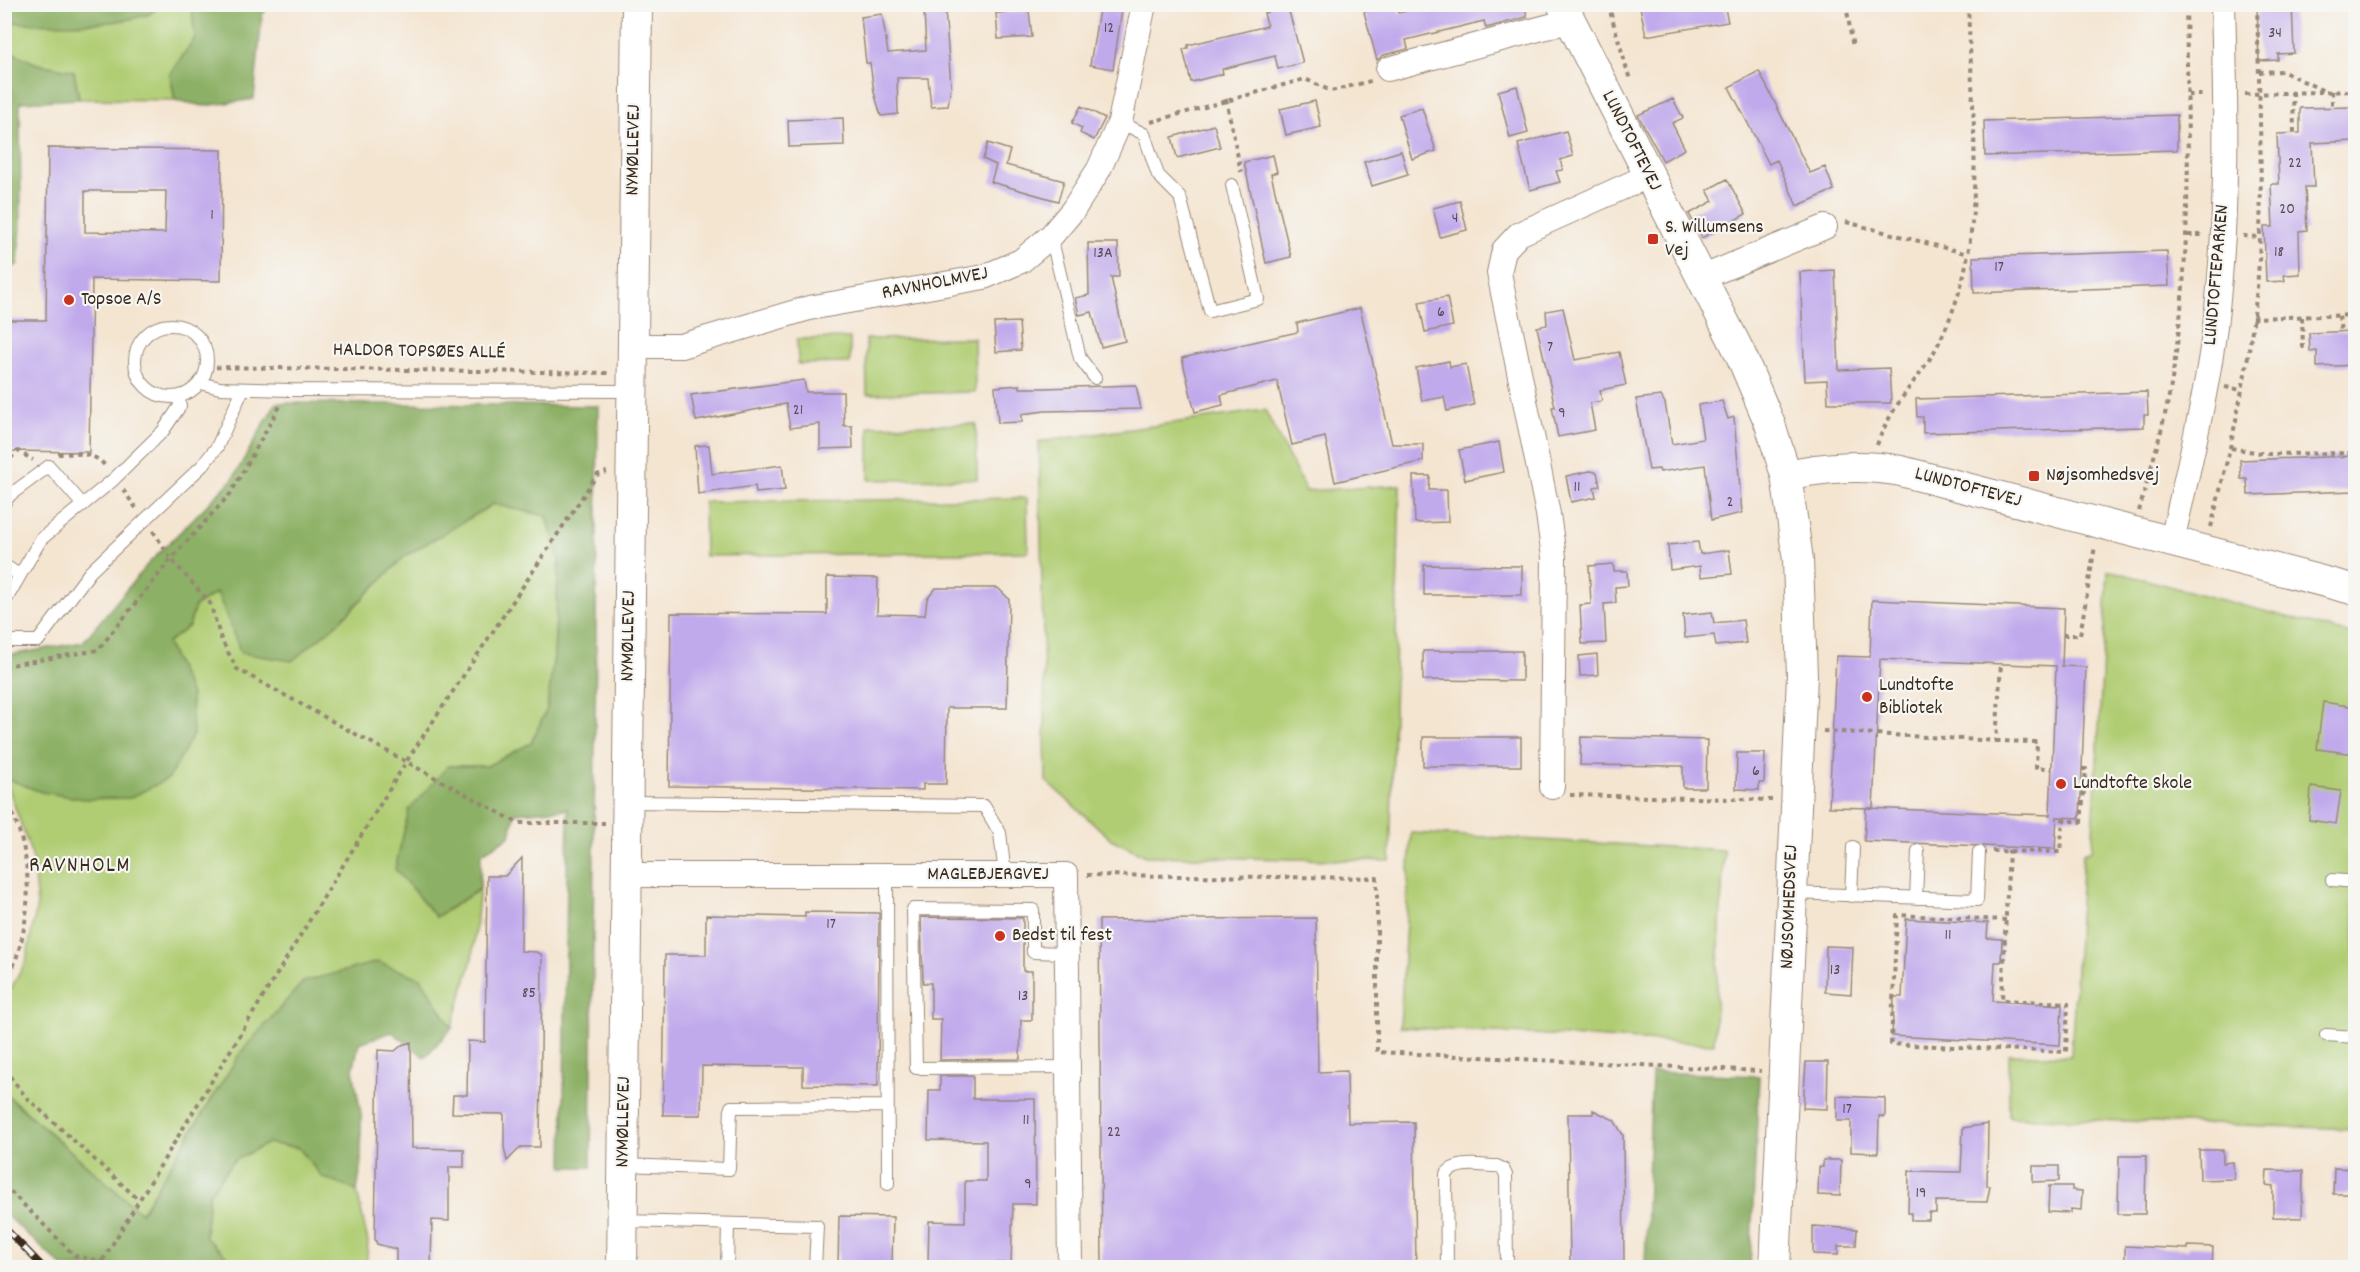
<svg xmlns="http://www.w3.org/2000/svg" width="2360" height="1272" font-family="Dekko,sans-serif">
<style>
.green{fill:#b0cd73;stroke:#767c48;stroke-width:1.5}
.forest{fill:#8cb065;stroke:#646d42;stroke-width:1.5}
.building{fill:#c1aaec;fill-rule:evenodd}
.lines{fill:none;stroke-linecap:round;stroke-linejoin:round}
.service-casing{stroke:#988878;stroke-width:14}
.minor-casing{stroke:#988878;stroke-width:26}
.tertiary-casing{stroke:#988878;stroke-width:32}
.path{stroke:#988878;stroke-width:4;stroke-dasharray:4.5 4.5;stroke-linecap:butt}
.service{stroke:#fff;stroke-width:12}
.minor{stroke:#fff;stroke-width:24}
.tertiary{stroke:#fff;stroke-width:30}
.rail-casing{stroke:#3b2a1e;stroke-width:7}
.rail{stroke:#f6f6f2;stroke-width:4.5;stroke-dasharray:14;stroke-linecap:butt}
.poi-dot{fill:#c8321e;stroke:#f6f6f2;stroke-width:2}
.labels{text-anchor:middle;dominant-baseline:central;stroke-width:4.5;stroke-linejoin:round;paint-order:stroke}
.number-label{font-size:16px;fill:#5c4a52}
.street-label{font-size:20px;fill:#3b2a1e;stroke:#f6f6f2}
.poi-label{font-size:20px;fill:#3b2a1e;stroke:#f6f6f2;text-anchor:start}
.quarter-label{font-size:22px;letter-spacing:1.5px;fill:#3b2a1e;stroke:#f6f6f2}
</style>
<rect width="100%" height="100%" fill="#f6f6f2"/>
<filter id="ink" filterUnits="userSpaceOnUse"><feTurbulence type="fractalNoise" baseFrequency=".0167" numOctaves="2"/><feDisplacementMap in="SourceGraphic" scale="12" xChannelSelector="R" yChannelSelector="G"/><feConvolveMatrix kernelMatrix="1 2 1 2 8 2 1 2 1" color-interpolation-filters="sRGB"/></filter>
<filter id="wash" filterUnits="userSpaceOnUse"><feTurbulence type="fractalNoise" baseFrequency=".008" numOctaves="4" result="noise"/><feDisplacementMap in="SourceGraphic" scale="24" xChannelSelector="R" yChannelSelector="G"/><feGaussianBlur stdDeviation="1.35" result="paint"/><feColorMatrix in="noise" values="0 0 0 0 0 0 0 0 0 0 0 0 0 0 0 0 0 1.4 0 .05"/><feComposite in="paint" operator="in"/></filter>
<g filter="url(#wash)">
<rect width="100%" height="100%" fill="#f4e5d1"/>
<path class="green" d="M161,5H188L192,8L195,38L170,74L175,100L79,99L74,71L37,64L5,49V23L148,15Z
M850,338V363L798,364L797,339Z
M974,338L975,392L867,394L866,339Z
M1265,410L1306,491L1400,485L1390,861L1146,856L1111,839L1046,781L1039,442Z
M976,424L977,479L869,480V426Z
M1027,498L1028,552L705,556L704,502Z
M493,504L547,516L559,560L554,656L547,709L531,743L487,766H448L436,917L480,889L472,959L452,1028L421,978L241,1052L141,1213L5,1093V1000L26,961L37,905L32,856L5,778C51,795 81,799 130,798L191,695L167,643L189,626L195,606L218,592L241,653L340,621L405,556Z
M2108,570L2355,635V1129L2009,1117V1054L2071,1056L2083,853L2092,850Z
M1411,833L1724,850L1714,1044L1400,1027Z
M268,1143L299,1148L322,1177L357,1191L368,1242L366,1267H240L205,1238L209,1194L233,1161Z"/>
<path class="forest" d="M5,4H161V5C157,8 152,14 146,15C109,27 44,24 5,22Z
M188,5H270L262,15L254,99L204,106L175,100L170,74L195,38L192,8Z
M5,49L37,64L74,71L79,99L20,102L21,226L18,264L4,272Z
M276,403L598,406L591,1167H563L568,809L515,813L510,836L481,854L480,889L436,917L395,869L409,810L448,766H487L531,743L547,709L554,656L559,560L547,516L493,504L405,556L340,621L292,661L241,653L217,592L195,606L189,626L167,643L191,695L193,735L169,778L130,798L84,799L41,792L5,778V656L83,642L147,565L232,480Z
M377,962L421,978L452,1028L425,1057L392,1032L359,1043L353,1070L361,1114V1167L357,1191L322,1177L299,1148L268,1143L233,1161L209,1194L205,1237L240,1267H63L5,1214L4,1093L141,1213L241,1052L303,982Z
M1652,1072L1759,1076L1750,1267H1645Z"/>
<g id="blocks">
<path class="building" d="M1100,4H1123L1113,69L1090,65Z
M1266,4H1287L1303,63L1278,69L1275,56L1222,69L1223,74L1191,82L1183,49L1188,48V45L1267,26L1264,13L1268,12Z
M1368,4H1397L1399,13L1432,4H1525L1527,17L1486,28L1484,21L1406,40L1408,49L1384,55L1377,60L1364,12L1370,10Z
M1655,4H1724L1728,22L1646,36L1640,7Z
M2266,4H2292L2294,53L2278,54V60L2259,61L2257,6Z
M945,10L951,85L948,106L931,107L928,78H897L898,114L881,116L874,92L870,63H866L861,17L882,14L888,53L926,50L924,11Z
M1029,11L1032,37L998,39L996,13Z
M1759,71L1810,173L1825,167L1834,190L1797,206L1777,160L1769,164L1729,87Z
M1517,86L1528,133L1510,138L1498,91Z
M1673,99L1683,118L1672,123L1685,149L1663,161L1638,115Z
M1315,101L1321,127L1286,135L1280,109Z
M1081,106L1105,118L1094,140L1080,133L1082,128L1072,123Z
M2355,107V141L2312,143L2314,187H2305L2307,230L2299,231L2300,274L2284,275L2285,281L2266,282L2264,227H2273L2271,184H2279L2277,134L2300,133V108Z
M1422,108L1436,151L1412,159L1399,115Z
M2177,115V150L1985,156L1984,121Z
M843,118L844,145L789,147L788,120Z
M1214,125L1220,147L1177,158L1172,137Z
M1566,131L1573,156L1560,160L1563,170L1556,171L1560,182L1530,190L1518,144Z
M988,143L1010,150L1006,165L1064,181L1058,201L991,182L996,165L983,159Z
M48,148L222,150L221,281L92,279L89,452L4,451V320H46ZM85,191H166L165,233L85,232Z
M1401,151L1408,175L1372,186L1364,162Z
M1273,155L1277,172L1271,174L1291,257L1266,263L1244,162Z
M1727,179L1746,214L1702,238L1689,214L1713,201L1707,190Z
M1460,201L1467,230L1440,237L1433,208Z
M1088,243H1118L1119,277H1111L1125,341L1101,347L1092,312L1079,315L1075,298L1089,295Z
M2167,251L2169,286L1974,293L1973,257Z
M1835,270L1839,370L1889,368L1891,403H1828L1827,380L1805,381L1800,272Z
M1447,297L1453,326L1425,332L1419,302Z
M1360,308L1392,444H1423V461L1335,482L1325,437L1292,445L1277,381L1221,395L1223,405L1195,412L1182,358L1298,332L1297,323Z
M1563,308L1575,360L1619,352L1626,385L1600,390L1602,401L1590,403L1595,430L1558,437L1552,407H1555L1537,327L1547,325L1546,311Z
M1019,322L1021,350L996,352L994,323Z
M2355,331V365L2317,367V351L2310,352L2309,333Z
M1449,361L1450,367L1466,364L1474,405L1447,411L1444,397L1422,401L1416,368Z
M804,380L806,392H843L844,426H852L853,448L820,449V424L790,428L786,404L696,421L691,395Z
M1020,385V388H1044L1136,385L1141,409L1045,411L1022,414V422L998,423L995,387Z
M2147,392L2148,415H2144V427L1923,433V417H1917L1916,399Z
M1661,396L1665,403L1672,444L1703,439L1698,405L1722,401L1728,419L1734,417L1742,513L1711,520L1705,465L1660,472L1659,469L1649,470L1636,399Z
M1499,442L1504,472L1465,480L1459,450Z
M709,445L712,474L782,465L785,490L756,493L755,486L698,494L695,446Z
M2355,456V491L2248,495L2247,479H2241L2240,460Z
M1590,471L1597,472L1600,486L1594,487L1596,497L1571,502L1566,476Z
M1413,476H1430L1429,490H1447L1448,522L1415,523Z
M1698,542L1700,554L1729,550L1732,574L1701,577L1700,566L1670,570L1668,545Z
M1613,564L1614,571H1627L1628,586L1615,587L1616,603L1604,604L1606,643L1582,644L1580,605L1591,604L1589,566Z
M1424,565L1522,566V595H1424Z
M827,577L878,578L877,614L925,615L927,599L936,588H998L1009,599L1007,708H947L946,784H923V790L669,786L671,613L827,614Z
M1872,600L2064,608L2062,666L2086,667L2080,818L2057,817L2055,849L1864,841L1866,808L2050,815L2056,666L1880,659L1873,808L1829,807L1836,656L1870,657Z
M1712,612L1714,623L1743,620L1746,643L1716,646L1714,635L1685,638L1683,615Z
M1423,651H1522V681L1423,680Z
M1597,654L1598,675L1580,676L1579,656Z
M2323,702L2355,707V754L2317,749Z
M1423,737H1521V766H1423Z
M1581,737L1707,740L1706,788H1683V766L1580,765Z
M1737,753H1765L1764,783H1759V790L1736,789Z
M2311,787L2341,791L2336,824L2309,820Z
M522,858L521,951L536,952L541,954L542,960L540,1147H521L507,1161L504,1147V1114L452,1113L453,1095H467L468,1041L485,1042L487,876H505Z
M805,912L879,913L878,1086L803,1085V1067L702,1066L701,1115H663L665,955H706V915L805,917Z
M921,917L1023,918V971H1032V1020H1021L1020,1059L940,1060L941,1019H931V983H923Z
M1316,918L1318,1072L1347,1071L1348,1123L1414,1122L1416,1268H1102L1099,920Z
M1906,919L1988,923L1987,938L2002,939L2001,962H1995L1993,1001L2062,1005L2060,1045L1892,1036L1894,997H1902Z
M1826,946L1853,947L1851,994L1825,992Z
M411,1042L412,1148L464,1149V1167H449V1221L432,1220L431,1268H396V1249L377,1244L375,1239L378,1050L395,1051L402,1045Z
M1806,1062H1828L1827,1109L1803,1108Z
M940,1076H973V1099H1035L1036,1204H1013L1011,1263H928L929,1221L965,1222V1181H986V1141L928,1140L929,1090H940Z
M1837,1096L1885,1098V1117L1879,1116L1878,1153L1851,1152V1121H1837Z
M1593,1110L1614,1120L1623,1135L1624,1268H1570L1568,1114H1593Z
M1988,1124L1987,1186H1990L1987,1202L1936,1201V1213H1929V1220H1911V1213H1908L1909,1171L1961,1172L1963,1128Z
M2199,1150H2223V1163L2233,1162L2234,1179L2200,1180Z
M2119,1156H2146L2145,1214H2118Z
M1823,1160H1841L1840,1196L1818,1195L1819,1167H1823Z
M2033,1166H2059V1181L2033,1182Z
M2334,1168L2355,1169V1194H2333Z
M2267,1170L2303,1171L2302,1218L2273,1217V1186L2266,1185Z
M2049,1186H2072V1190L2082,1191L2081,1210L2071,1209V1213L2048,1212Z
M839,1216L893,1217L892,1268H838Z
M1813,1226L1857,1229L1856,1246H1838V1255L1813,1254Z
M2125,1246L2188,1249V1246L2213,1247L2212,1268H2125Z"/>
</g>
</g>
<g filter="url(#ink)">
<use href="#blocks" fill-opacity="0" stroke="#988878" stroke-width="1.5"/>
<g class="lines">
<defs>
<path id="service" d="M1120,122L1144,134L1158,175L1180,197L1210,311L1258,299L1232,185
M1051,236L1080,358L1095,378
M135 361a36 36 0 1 1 72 0a36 36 0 1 1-72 0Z
M200,383L220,388L289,390L630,391
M4,503L10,495L49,466L83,505
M4,565L19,575
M4,603L41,539L113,480L163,431L180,406L179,397
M4,641H38L90,572L203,465L217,447L243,389
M627,802L984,806L1000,833L1005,875
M887,875L888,1184
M2332,880L2356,882
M1793,893L1977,900L1979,852
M1851,896L1853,847
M1916,898L1918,851
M1066,953L1033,952V910L913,909L916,1068L1068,1067
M2326,1035L2356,1037
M624,1165L729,1169L731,1107L887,1106
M624,1221L817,1226L815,1268
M727,1268L728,1224
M1447,1268L1446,1174C1457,1160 1481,1166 1497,1166L1503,1169L1506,1175L1507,1268"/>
<path id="minor" d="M1388,69L1569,21
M1701,278L1825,227
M631,346H681L809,308L984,277L1021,261L1051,236L1073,210L1099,169L1120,122L1144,4
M2172,541C2189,465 2209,387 2217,309C2228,208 2226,106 2223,4
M1552,787L1554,557L1548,514L1499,273L1504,250L1519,234L1648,176
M626,875H1066L1070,1268"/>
<path id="tertiary" d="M1562,4L1740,353L1770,424L1786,475L1798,560L1802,676L1775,1268
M1786,475C1825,467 1861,464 1901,471L2356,590
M622,1268L637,4"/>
</defs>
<use href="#service" class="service-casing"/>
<use href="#minor" class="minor-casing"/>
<use href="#tertiary" class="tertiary-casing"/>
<path class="path" d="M1608,4L1630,80
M1846,4L1853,48
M2259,72L2282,71L2324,91
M2332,91V108
M2293,92L2294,133
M2245,94L2356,91
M2188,95H2205
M1226,99L1241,172
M1151,122L1305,79L1331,91L1371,81
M1846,222L1968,254
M2188,235H2203
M2243,236L2260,237
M2339,316L2341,332
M2302,317L2303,347H2310
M2252,318L2356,315
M207,367L609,373
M2225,387L2242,390
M1877,445C1888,413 1909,389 1929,360C1939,345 1948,324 1954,307C1987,220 1971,97 1968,4
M2231,448L2266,454L2356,453
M58,454C77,454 94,451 106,467
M4,465L18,451L33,460
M123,490L136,508
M2139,511C2151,466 2166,420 2173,373C2192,251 2188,128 2186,4
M2211,527C2234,435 2258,331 2260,236C2262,159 2259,81 2257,4
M153,531L171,559L210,603L221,639L237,669L518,823H605
M2063,635H2080L2095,546
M4,666L98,650L171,559L231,493L280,406
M1823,731L1996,741L2001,664
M1996,741L2037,742L2036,768H2052
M1570,795L1772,800
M4,797C38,855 33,930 4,988
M1992,851L2060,852L2063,820L2081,822L2086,769H2082
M1087,875L1377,878V1052L1761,1071
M2006,920L1897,915L1891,1044L2066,1052L2068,1003L2002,1000L2009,850
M4,1069L26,1097L139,1200
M4,1185L75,1256L101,1261L112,1268
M98,1268L406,762L597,475L607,472"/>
<use href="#service" class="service"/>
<use href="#minor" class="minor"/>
<use href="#tertiary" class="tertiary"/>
<defs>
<path id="rail" d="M4,1227L44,1268"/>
</defs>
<use href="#rail" class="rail-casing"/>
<use href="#rail" class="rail"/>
</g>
</g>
<g class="poi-dot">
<rect x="1647" y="233" width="12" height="12" rx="3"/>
<circle cx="69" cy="300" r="6"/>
<rect x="2028" y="470" width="12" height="12" rx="3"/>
<circle cx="1867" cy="697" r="6"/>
<circle cx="2061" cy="784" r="6"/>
<circle cx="1000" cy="936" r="6"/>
</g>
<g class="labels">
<g class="number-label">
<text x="1109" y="28">12</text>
<text x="2275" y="33">34</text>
<text x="2295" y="163">22</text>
<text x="2287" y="209">20</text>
<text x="212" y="215">1</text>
<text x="1455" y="218">4</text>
<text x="2279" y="252">18</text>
<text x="1103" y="253">13A</text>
<text x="1999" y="267">17</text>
<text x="1441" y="312">6</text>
<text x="1550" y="347">7</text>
<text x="798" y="410">21</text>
<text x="1562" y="413">9</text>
<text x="1577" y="487">11</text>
<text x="1730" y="502">2</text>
<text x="1756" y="771">6</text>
<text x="831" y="924">17</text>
<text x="1948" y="935">11</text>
<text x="1835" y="970">13</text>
<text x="529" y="993">85</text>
<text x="1023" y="996">13</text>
<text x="1847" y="1109">17</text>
<text x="1026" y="1120">11</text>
<text x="1114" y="1132">22</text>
<text x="1028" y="1184">9</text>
<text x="1921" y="1193">19</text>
</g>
<g class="street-label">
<text transform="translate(1631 141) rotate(63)">LUNDTOFTEVEJ</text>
<text transform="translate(634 150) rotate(-89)">NYMØLLEVEJ</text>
<text transform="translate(2217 275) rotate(-85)">LUNDTOFTEPARKEN</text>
<text transform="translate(935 284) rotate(-11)">RAVNHOLMVEJ</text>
<text transform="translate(419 352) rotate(1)">HALDOR TOPSØES ALLÉ</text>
<text transform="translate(1968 488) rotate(15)">LUNDTOFTEVEJ</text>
<text transform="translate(629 636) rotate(-89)">NYMØLLEVEJ</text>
<text x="988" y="875">MAGLEBJERGVEJ</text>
<text transform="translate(1790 907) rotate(-88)">NØJSOMHEDSVEJ</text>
<text transform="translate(624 1122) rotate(-89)">NYMØLLEVEJ</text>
</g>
<g class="poi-label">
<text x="1665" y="228">S. Willumsens<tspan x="1665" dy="23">Vej</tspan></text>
<text x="81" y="300">Topsoe A/S</text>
<text x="2046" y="476">Nøjsomhedsvej</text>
<text x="1879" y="686">Lundtofte<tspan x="1879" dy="23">Bibliotek</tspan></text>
<text x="2073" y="784">Lundtofte Skole</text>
<text x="1012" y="936">Bedst til fest</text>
</g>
<g class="quarter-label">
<text x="80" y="866">RAVNHOLM</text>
</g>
</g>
<rect width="2360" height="1272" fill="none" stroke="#f6f6f2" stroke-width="24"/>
</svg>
